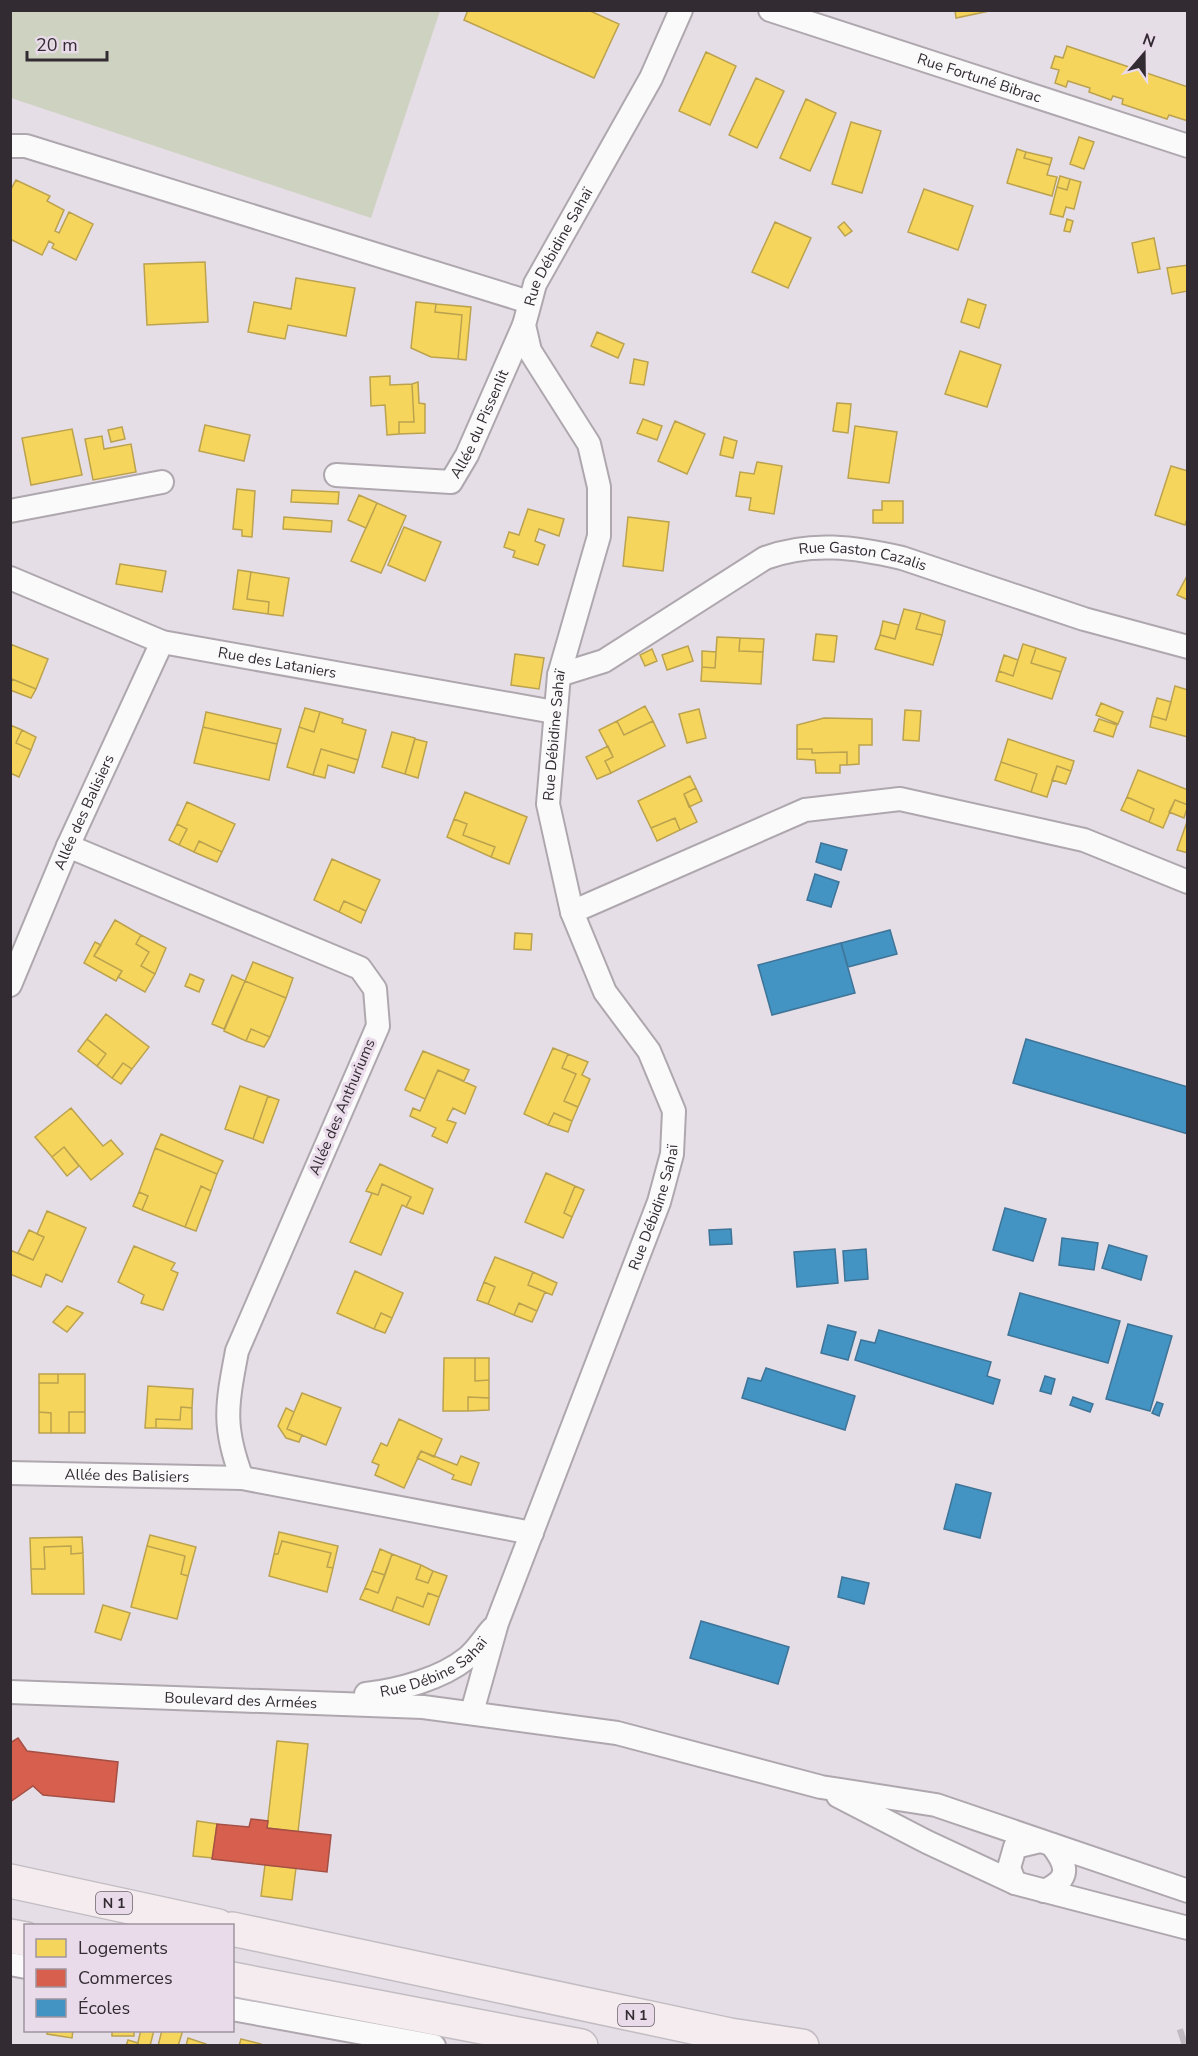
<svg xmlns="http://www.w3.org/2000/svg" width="1198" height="2056" font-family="'Nunito Sans',sans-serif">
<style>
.green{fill:#ced3c1}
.homes{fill:#f6d55c;stroke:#bba24f;stroke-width:1.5}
.shops{fill:#d6604d;stroke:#a55045;stroke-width:1.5}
.schools{fill:#4393c3;stroke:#3e7498;stroke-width:1.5}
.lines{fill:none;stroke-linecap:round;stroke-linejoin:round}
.highway-tunnel{stroke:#c2bac2;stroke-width:33;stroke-dasharray:33 16;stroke-linecap:butt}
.street-casing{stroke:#aea8ae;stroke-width:26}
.highway-casing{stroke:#c2bdc2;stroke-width:36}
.street{stroke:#fbfafb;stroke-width:22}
.highway{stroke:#f4ecee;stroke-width:33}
.labels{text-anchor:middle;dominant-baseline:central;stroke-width:6;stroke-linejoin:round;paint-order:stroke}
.shield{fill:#eadbea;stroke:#696069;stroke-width:1.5}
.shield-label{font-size:14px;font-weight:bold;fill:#322c32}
.street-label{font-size:15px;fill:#322c32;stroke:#eadbea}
</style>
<rect width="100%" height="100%" fill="#e6dee6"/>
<path class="green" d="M11,10H440V11L371,218L11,98Z"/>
<path class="homes" d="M468,10H588L619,24L594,78L464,20Z
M955,10H994L956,18Z
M1067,46L1188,87V121L1169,115L1167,119L1122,104L1123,99L1113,96L1111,100L1089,92L1090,88L1068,81L1066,87L1055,83L1059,70L1051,68L1055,56L1063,58Z
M706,52L736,66L710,125L679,111Z
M756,78L784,91L757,148L729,135Z
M806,99L836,113L810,171L780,158Z
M851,122L881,131L862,193L832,184Z
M1079,137L1094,142L1084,169L1070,164Z
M1017,149L1026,152L1024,158L1050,165L1047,175L1057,177L1052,196L1007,183Z
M1026,152L1052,158L1050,165L1024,158Z
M1060,176L1070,179L1067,190L1057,187Z
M1070,179L1081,182L1074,209L1066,207L1063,217L1050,214L1057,187L1067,190Z
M16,180L50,196L47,201L64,210L55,231L59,233L69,212L93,224L76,260L52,248L54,244L49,241L42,255L10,239V191Z
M924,189L973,206L958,250L908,232Z
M1067,219L1073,221L1070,232L1064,231Z
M775,222L811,238L788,288L752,272Z
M844,222L852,231L845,236L838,227Z
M1154,238L1160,269L1138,273L1132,243Z
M205,262L208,322L147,325L144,264Z
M1188,265V291L1172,294L1167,268Z
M296,278L355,288L346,336L288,325L285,339L248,332L254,302L291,309Z
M968,299L986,305L979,328L961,322Z
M416,302L436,304L435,312L462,315L458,359L431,357L411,348Z
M436,304L471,307L466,360L458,359L462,315L435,312Z
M597,332L624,344L618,358L591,346Z
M960,351L1001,365L987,407L945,394Z
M634,359L648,362L644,385L630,383Z
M390,376V385L412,384L414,422H399V434L387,435L385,405L371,406L370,377Z
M418,382L419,403L425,404V433L399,434V422H414L412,384Z
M837,403L851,404L848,433L833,431Z
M643,419L662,426L657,440L637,433Z
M675,421L705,434L687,474L658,461Z
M205,425L250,435L244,461L199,451Z
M855,426L897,432L889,483L848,478Z
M122,427L125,439L111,442L108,430Z
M72,429L82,475L31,485L22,438Z
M102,436L104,449L131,444L136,472L93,480L85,439Z
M724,437L737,441L733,458L720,455Z
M757,462L782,466L774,514L749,510L751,498L736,496L740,472L754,474Z
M1171,466L1188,471V516L1185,525L1155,515Z
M237,489L255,491L252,537L242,536V530L233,529Z
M292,490L339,492L338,504L291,502Z
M359,495L377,503L366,528L348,520Z
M882,501H903V523H873V510H882Z
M377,503L406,516L381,573L351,561Z
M528,509L564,519L559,536L539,529L535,541L545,545L538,565L513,557L515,551L504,547L509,532L519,535Z
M284,517L332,521L331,532L283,529Z
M628,517L669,522L663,571L623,566Z
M404,527L441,542L425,581L388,565Z
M120,564L166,571L162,592L116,584Z
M238,570L251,572L247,599L269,602L268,614L233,609Z
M251,572L289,578L283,616L268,614L269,602L247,599Z
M1188,574V600L1177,595Z
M904,609L921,613L916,629L942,635L933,665L875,649L880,635L895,639Z
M921,613L945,621L942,635L916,629Z
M883,621L899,625L895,639L880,635Z
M816,634L837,636L834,662L813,660Z
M717,637L740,638L739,651L763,652L761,684L701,681L702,667L715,668Z
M740,638L764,639L763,652L739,651Z
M10,644L48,659L36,689L12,679L10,682Z
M1023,644L1036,648L1031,663L1061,672L1052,699L996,681L999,671L1013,676Z
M688,646L693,661L667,670L662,655Z
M1036,648L1066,658L1061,672L1031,663Z
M652,649L657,661L645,666L640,655Z
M702,651L716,652L715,668L702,667Z
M515,654L544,658L539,689L511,685Z
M1004,655L1018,660L1013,676L999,671Z
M12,679L36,689L31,698L10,690Z
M1175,686L1188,690V737L1150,727L1152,716L1166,720Z
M1157,698L1171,702L1166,720L1152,716Z
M1101,703L1123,712L1118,724L1096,715Z
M645,706L653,721L624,735L617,721Z
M305,708L320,712L314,732L299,727Z
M699,709L706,738L687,743L679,714Z
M905,710L921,711L919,741L903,740Z
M206,712L281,729L277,744L203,727Z
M320,712L343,719L342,723L366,730L358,760L321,749L313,775L287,767L299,727L314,732Z
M824,718L872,719V745H859V764L847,765V752L812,753V749H797V725Z
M1099,719L1117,725L1113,737L1094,731Z
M617,721L624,735L653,721L665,746L611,773L605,761L613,757L599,730Z
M10,725L22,730L16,743L31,750L19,777L10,773Z
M203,727L277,744L269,780L194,763Z
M22,730L36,737L31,750L16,743Z
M392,732L415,738L405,774L382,767Z
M415,739L427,742L418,778L405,774Z
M1008,739L1074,761L1071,771L1057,766L1047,797L1031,792L1037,774L1001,762Z
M608,746L613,757L605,761L611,773L597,779L586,757Z
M321,749L358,760L354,773L328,765L325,778L313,775Z
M797,749H812V753L847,752V765H840V773H816L815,760L797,759Z
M1001,762L1037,774L1031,792L995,780Z
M1057,766L1071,771L1066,784L1052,780Z
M1138,770L1188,790V805L1175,800L1163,828L1149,822L1154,809L1127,797Z
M690,776L696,788L684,794L697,822L680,830L675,818L651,828L638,801Z
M696,788L702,801L689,807L684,794Z
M465,792L527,817L509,864L491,857L495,847L463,835L467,824L454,819Z
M1127,797L1154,809L1149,822L1121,810Z
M1175,800L1188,805L1184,818L1169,812Z
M187,802L235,824L222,852L199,841L194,852L179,845L187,829L177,824Z
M675,818L680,830L657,841L651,828Z
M454,819L467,824L463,835L495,847L491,857L447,837Z
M1188,819V853L1177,850Z
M177,824L187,829L179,845L169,840Z
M199,841L222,852L217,862L194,852Z
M332,859L380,880L366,911L344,901L339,912L314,900Z
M344,901L366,911L361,923L339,912Z
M115,920L141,935L136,944L149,952L141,966L155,974L145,992L118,977L122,971L94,956Z
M515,933L532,934L531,950L514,949Z
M141,935L166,948L155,974L141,966L149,952L136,944Z
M95,942L101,945L94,956L122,971L116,981L84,963Z
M253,962L293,978L286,998L245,981Z
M190,974L204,980L199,992L185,986Z
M232,975L245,981L224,1029L212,1024Z
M245,981L286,998L270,1037L251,1029L246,1041L224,1031Z
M106,1014L149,1047L132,1069L123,1063L112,1078L97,1066L106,1054L87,1039Z
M251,1029L270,1037L264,1047L246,1041Z
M87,1039L106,1054L97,1066L78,1051Z
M553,1048L568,1054L562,1068L576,1074L564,1101L578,1107L572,1121L554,1113L548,1125L524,1114Z
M423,1051L469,1070L464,1081L438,1070L425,1099L405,1090Z
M568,1054L588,1062L582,1075L590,1079L578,1107L564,1101L576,1074L562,1068Z
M123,1063L132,1069L121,1084L112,1078Z
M438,1070L476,1087L465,1114L453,1108L447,1120L456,1123L447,1143L432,1136L436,1128L410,1116L413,1108L420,1111Z
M240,1086L268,1096L253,1139L225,1129Z
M268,1096L279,1100L263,1143L253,1139Z
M71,1108L103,1146L111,1140L123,1154L91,1180L64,1147L52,1157L35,1137Z
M554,1113L572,1121L568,1132L548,1125Z
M161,1134L223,1161L217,1174L155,1148Z
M64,1147L79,1166L67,1176L52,1157Z
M155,1148L217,1174L211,1191L201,1186L185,1227L142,1210L148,1196L139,1192Z
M380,1164L433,1189L423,1214L406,1207L411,1197L382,1184L378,1195L366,1191Z
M546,1173L575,1186L564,1213L572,1217L563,1238L525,1222Z
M382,1184L411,1197L406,1207L402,1205L381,1255L350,1242L372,1193L378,1195Z
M201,1186L211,1191L196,1231L185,1227Z
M575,1186L584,1190L572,1217L564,1213Z
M139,1192L148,1196L142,1210L133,1206Z
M47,1211L86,1228L62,1282L46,1274L41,1287L10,1274V1250L33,1260L44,1237L37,1234Z
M29,1230L44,1237L33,1260L18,1253Z
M134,1246L175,1263L171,1270L178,1273L163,1310L141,1303L144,1295L118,1282Z
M495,1257L533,1272L528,1285L545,1292L537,1311L519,1303L514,1315L488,1304L495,1287L484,1282Z
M355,1271L403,1293L392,1318L381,1313L374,1329L337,1313Z
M533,1272L557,1283L552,1295L528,1285Z
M484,1282L495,1287L488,1304L477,1300Z
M519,1303L537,1311L532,1322L514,1315Z
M67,1306L83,1313L67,1332L53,1322Z
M381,1313L392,1318L385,1333L374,1329Z
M444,1358H475V1381L489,1380V1398L468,1397V1411H443Z
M475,1358H489V1380L475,1381Z
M39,1374H58V1383H39Z
M58,1374H85V1412H69V1433H51V1413L39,1412V1383H58Z
M148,1386L193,1389L192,1408L181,1407L180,1420L156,1419V1428H145Z
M302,1393L341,1408L326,1445L287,1429Z
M468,1397L489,1398V1410L468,1411Z
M181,1407L192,1408V1429L156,1428V1419L180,1420Z
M286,1408L294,1412L287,1429L302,1435L299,1442L286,1438L278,1426Z
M39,1412L51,1413V1433H39Z
M69,1412H85V1433H69Z
M399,1419L442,1439L434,1457L421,1451L404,1488L375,1475L379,1465L372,1462L381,1443L387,1446Z
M421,1451L457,1465L461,1456L479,1463L471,1485L452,1479L454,1475L417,1458Z
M279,1532L338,1546L333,1568L327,1567L331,1553L282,1541L278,1554H274Z
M150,1535L196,1547L188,1576L181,1574L185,1556L147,1546Z
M82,1537L83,1553L71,1554V1546L44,1547L45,1569H31L30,1538Z
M282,1541L331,1553L327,1567L333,1568L327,1592L269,1576L274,1554H278Z
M71,1546V1554L83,1553L84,1594H32L31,1569H45L44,1547Z
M147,1546L185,1556L181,1574L188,1576L177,1619L131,1607Z
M380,1549L392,1554L385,1575L372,1571Z
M392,1554L421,1565L416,1579L428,1583L433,1571L447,1576L439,1597L428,1593L423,1607L397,1597L392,1611L360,1599L365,1588L378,1593Z
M421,1565L433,1571L428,1583L416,1579Z
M372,1571L385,1575L378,1593L365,1588Z
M428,1593L439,1597L429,1625L392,1611L397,1597L423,1607Z
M103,1605L130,1613L121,1640L95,1632Z
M277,1741L308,1744L298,1832L267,1828Z
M197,1821L217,1824L213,1858L193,1856Z
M265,1865L296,1868L292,1900L261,1896Z
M47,2030H73L72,2038L47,2034Z
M112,2030H134V2036H112Z
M141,2030H154L150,2046H137Z
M162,2030H183L178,2046H158Z
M188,2038L206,2044V2046H186Z
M241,2039L261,2044L260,2046H239Z
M128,2040L138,2043L137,2046H126Z"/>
<path class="shops" d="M18,1738L27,1751L118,1762L114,1802L43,1795L33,1786L10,1802V1743Z
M251,1819L268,1821L267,1828L331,1835L327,1872L212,1859L217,1824L249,1827Z"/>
<path class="schools" d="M821,843L847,850L841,870L816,862Z
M815,874L839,882L831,907L807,900Z
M890,930L897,954L848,967L841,943Z
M841,943L855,993L772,1015L758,965Z
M1026,1039L1188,1087V1134L1013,1083Z
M1005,1208L1046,1219L1033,1261L993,1250Z
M731,1229L732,1244L710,1245L709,1230Z
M1062,1238L1098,1243L1094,1270L1059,1265Z
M1109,1245L1147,1256L1141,1280L1102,1268Z
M835,1249L838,1283L797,1287L794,1252Z
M866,1249L868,1279L845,1281L843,1251Z
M1020,1293L1120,1321L1108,1363L1008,1335Z
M1128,1324L1172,1336L1150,1411L1106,1399Z
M828,1325L856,1332L848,1360L821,1353Z
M879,1330L991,1362L987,1376L1000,1380L993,1404L855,1360L861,1340L875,1343Z
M766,1368L855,1396L845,1430L742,1398L748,1378L761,1381Z
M1045,1376L1055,1379L1051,1394L1040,1391Z
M1073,1397L1093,1404L1090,1412L1070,1405Z
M1157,1402L1163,1404L1159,1416L1152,1413Z
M956,1484L991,1493L980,1538L944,1529Z
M842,1577L869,1583L864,1604L838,1597Z
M701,1621L789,1647L778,1684L690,1658Z"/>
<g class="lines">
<path class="highway-tunnel" d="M1182,2046L1188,2044"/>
<defs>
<g id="street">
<path id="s1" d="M770,10L1188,146"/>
<path d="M10,146H26L529,302"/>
<path id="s2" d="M336,475L451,482L467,455L524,325"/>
<path d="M10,511L162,482"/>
<path id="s3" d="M10,578L162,642L554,712"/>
<path id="s4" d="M559,675L604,661L765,558C811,541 855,547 902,558L1084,619L1188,647"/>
<path d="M68,846L360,968L375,989L378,1026L237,1351C227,1404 222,1426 242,1478"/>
<path d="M572,912L805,810L900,799L1084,840L1188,882"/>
<path id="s5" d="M10,985L68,846L162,642"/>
<path id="s6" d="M10,1473L242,1478L532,1533"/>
<path id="s7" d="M10,1692L423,1707L617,1733L821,1787L936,1805L1188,1891"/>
<path id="s8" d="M366,1694C399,1690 441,1679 467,1658C477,1650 484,1638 492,1629"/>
<path id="s9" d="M472,1712L497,1623L659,1202L672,1154L674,1111L649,1051L605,992L572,912L548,804L559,675L599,536V487L589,444L530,351L524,325L535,284L651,78L681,10"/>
<path d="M838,1796L927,1842L1015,1883L1188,1928"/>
<path d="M1015,1883L1009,1868L1015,1847L1040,1841"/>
<path d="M1044,1891C1071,1879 1068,1866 1052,1845"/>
<path d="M10,1964L26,1967"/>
<path d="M232,2009L434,2046"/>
</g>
<path id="highway" d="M10,1881L218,1926
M232,1929L730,2035L802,2046
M10,1936L26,1939
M232,1979L581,2046"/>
</defs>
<use href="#street" class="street-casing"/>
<use href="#highway" class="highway-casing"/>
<use href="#street" class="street"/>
<use href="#highway" class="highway"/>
</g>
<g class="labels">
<g class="shield">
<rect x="96" y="1892" width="36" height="22" rx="4.5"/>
<rect x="618" y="2004" width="36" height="22" rx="4.5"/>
</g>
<g class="shield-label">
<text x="114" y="1903">N 1</text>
<text x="636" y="2015">N 1</text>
</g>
<g class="street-label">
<text stroke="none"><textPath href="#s1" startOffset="220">Rue Fortuné Bibrac</textPath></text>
<text stroke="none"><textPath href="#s9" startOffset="1562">Rue Débidine Sahaï</textPath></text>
<text stroke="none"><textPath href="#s2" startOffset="180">Allée du Pissenlit</textPath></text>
<text stroke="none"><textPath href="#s4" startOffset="338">Rue Gaston Cazalis</textPath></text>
<text stroke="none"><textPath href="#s3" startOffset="282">Rue des Lataniers</textPath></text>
<text stroke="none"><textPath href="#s9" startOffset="1041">Rue Débidine Sahaï</textPath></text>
<text stroke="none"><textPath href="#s5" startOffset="188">Allée des Balisiers</textPath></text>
<text transform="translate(342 1107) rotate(-67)">Allée des Anthuriums</text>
<text stroke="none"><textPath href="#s9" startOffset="537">Rue Débidine Sahaï</textPath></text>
<text stroke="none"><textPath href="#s6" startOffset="117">Allée des Balisiers</textPath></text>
<text stroke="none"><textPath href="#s8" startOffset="74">Rue Débine Sahaï</textPath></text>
<text stroke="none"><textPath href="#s7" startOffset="231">Boulevard des Armées</textPath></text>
</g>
</g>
<rect width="1198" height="2056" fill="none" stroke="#322c32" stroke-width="24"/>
<rect x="24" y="1924" width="210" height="108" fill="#eadbea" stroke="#a095a0" stroke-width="1.5"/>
<rect x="36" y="1939" width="30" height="18" fill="#f6d55c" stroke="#a095a0" stroke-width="1.5"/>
<text x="78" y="1954" font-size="18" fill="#322c32">Logements</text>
<rect x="36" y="1969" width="30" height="18" fill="#d6604d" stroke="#a095a0" stroke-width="1.5"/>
<text x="78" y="1984" font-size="18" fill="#322c32">Commerces</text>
<rect x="36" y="1999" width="30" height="18" fill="#4393c3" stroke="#a095a0" stroke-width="1.5"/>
<text x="78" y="2014" font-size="18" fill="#322c32">Écoles</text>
<g transform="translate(1144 54) rotate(20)" stroke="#eadbea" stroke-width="4.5" paint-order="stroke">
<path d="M0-4.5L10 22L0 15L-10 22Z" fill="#322c32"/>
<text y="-9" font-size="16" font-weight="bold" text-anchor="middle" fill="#322c32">N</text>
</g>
<path d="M27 51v9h80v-9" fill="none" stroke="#322c32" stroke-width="3"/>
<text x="36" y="51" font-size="18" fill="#322c32" stroke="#eadbea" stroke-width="4.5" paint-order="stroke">20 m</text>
</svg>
